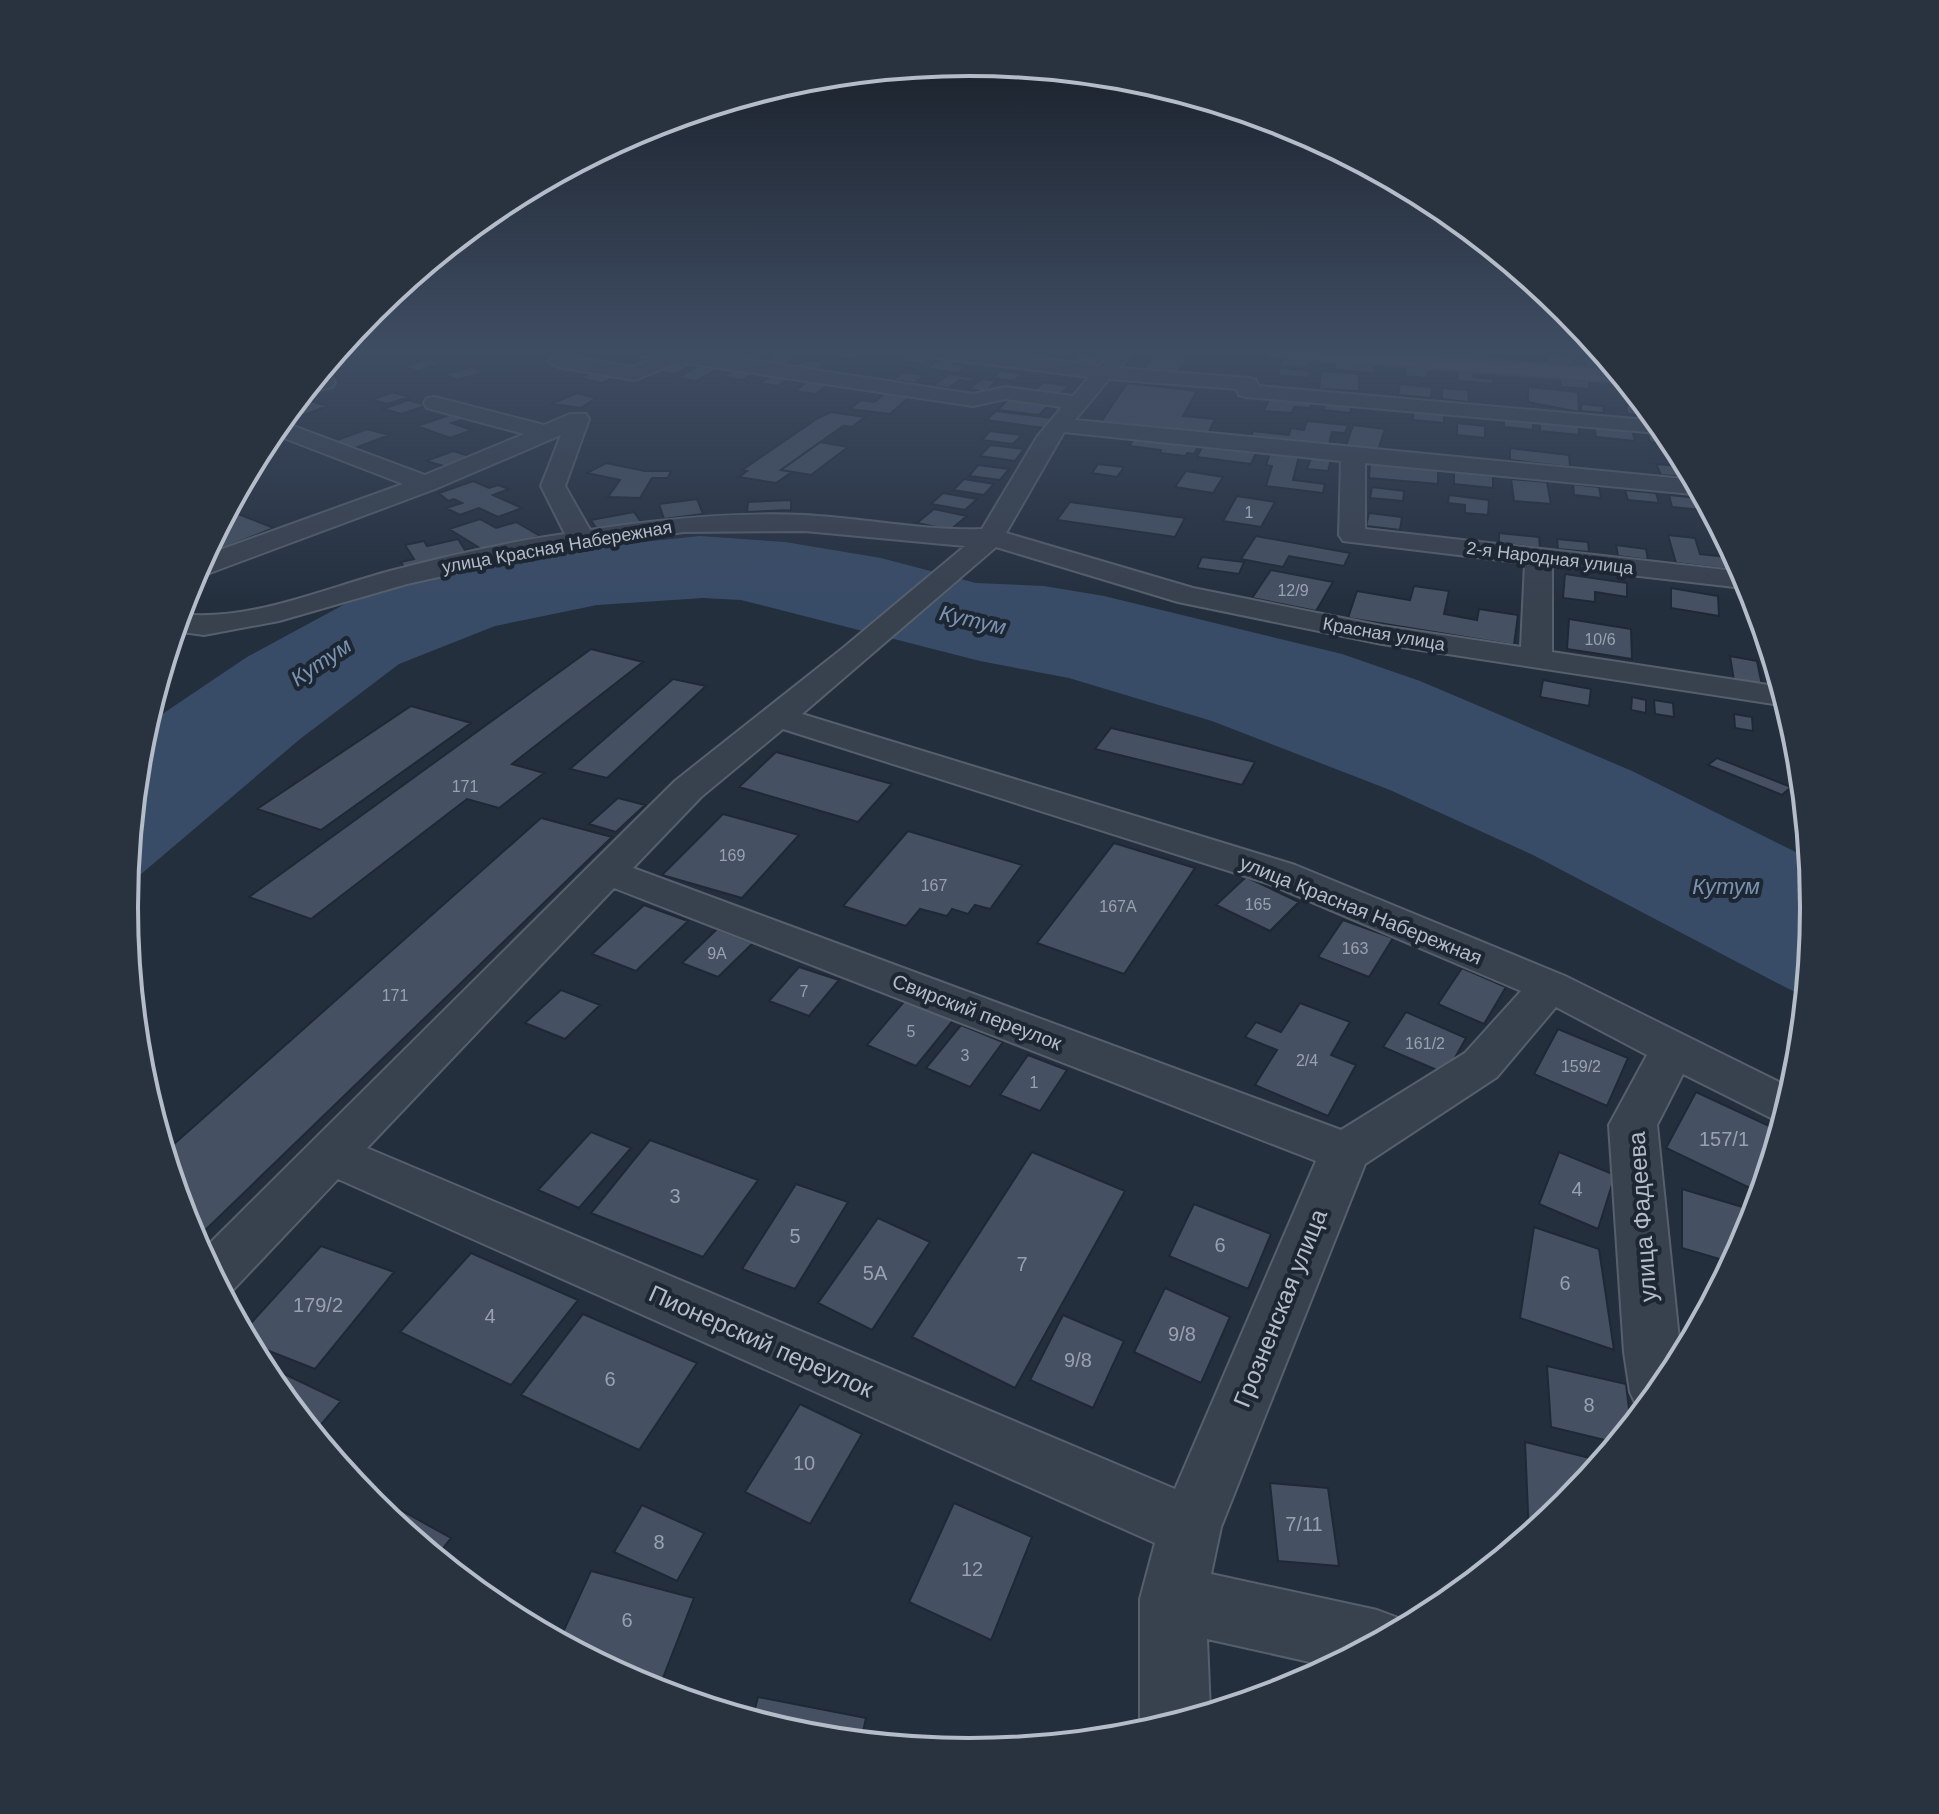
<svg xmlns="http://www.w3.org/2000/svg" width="1939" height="1814" font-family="Helvetica,sans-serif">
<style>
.water{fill:#394c67}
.building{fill:#455162;stroke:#1f2835;stroke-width:2}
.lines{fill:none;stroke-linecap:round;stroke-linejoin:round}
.minor-casing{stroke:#565f6c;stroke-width:4}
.major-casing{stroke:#414a57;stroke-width:4}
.minor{fill:#38414e;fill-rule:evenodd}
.major{fill:#56606e;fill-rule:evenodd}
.labels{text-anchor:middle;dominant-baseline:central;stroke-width:8;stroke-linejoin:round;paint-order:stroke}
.number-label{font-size:16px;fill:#98a1af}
.far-street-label{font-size:18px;fill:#b4bcc9;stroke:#1d2633}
.street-label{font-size:20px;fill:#b4bcc9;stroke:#1d2633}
.near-number-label{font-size:20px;fill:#98a1af}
.water-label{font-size:22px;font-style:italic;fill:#7c92b1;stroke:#1d2633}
.near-street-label{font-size:24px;fill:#b4bcc9;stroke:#1d2633}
.rim{fill:none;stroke:#b4bcc9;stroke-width:4}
</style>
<rect width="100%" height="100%" fill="#242f3e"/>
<path class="water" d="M700,536L785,542L881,558L976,583L1044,586L1104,596L1342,654L1420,681L1632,771L1810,859L1814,907L1806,998L1533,855L1390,790L1212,721L1069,678L980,661L741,600L703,598L597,605L495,626L399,664L300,739L127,886L141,742L146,725L247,657L345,604L458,570L575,549Z"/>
<path class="building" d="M496,350H551L544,354L525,351L517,355L492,352Z
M603,350H617L633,352L621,358L595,354Z
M743,350H754L771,353L755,362L729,357Z
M834,350H868L852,360L825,355Z
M1454,350H1514L1516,356L1488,354L1490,360L1456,358Z
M911,353L934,356L923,364L900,361Z
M1078,354L1103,357L1095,365L1070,361Z
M1545,354L1574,357L1577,366L1547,363Z
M774,356L794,359L783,366L762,363Z
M1154,356L1187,359L1177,373L1143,369Z
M1582,356L1607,358L1612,368L1585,366Z
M944,357L961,359L954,364L968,366L957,373L926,368Z
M1283,358L1310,360L1308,368L1281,366Z
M426,359L441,363L418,371L403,367Z
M805,360L826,363L814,370L793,367Z
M672,361L693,364L675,374L654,371Z
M1336,361L1374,363V373L1335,370Z
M702,364L721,367L696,381L677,378Z
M1406,365L1428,367L1427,378L1405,376Z
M472,367L484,372L457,380L445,374Z
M1281,368L1311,371L1308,378L1277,375Z
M735,369L755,372L743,380L723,377Z
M1457,369L1474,370V377L1493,379L1494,384L1457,381Z
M594,371L618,376L602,383L578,378Z
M1001,371L1023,374L1013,381L992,378Z
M1321,371L1359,374V391L1319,389Z
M903,372L925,375L915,383L893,380Z
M949,374L976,378L970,382L959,380L949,388L933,386Z
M773,375L791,378L778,386L759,383Z
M1559,376L1588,378L1590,389L1561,387Z
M982,379L997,381L985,392L969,389Z
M808,381L829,384L816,394L795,391Z
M1043,382L1069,386L1061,394L1034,391Z
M1127,383L1197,391L1183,416L1215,419L1208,434L1101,422Z
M1400,384L1432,387L1431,398L1398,395Z
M1528,387L1578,392L1579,412L1528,402Z
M1442,388L1468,390L1469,402L1442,399Z
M393,392L409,397L387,404L371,400Z
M887,392L912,395L890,414L850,409L861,400L874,402Z
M577,393L596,398L581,408L551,404Z
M1270,396L1313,400L1310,408L1294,407L1292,413L1264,411Z
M1009,398L1050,404L1039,415L998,410Z
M408,400L427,405L402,414L383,409Z
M311,401L328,406L301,416L288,412Z
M1325,402L1352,405L1350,413L1323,410Z
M1581,404L1603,406L1604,413L1581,411Z
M1625,405L1647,407L1655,417L1628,414Z
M1413,410L1444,413V423L1413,420Z
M996,411L1053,418L1044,428L986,420Z
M831,412L865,417L852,427L843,426L781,470L792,472L776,483L739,477L747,471L742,470L818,418Z
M452,414L465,419L452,423L472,430L450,438L417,426Z
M1504,419L1533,422V430L1504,427Z
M1307,421L1348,425L1345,433L1332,432L1329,445L1251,437L1253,431L1289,435L1291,428L1304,430Z
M1540,421L1579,426V435L1540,431Z
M1457,423L1485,426V438L1457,435Z
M1353,425L1385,429L1378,450L1346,446Z
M1594,426L1632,430L1635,441L1596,437Z
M367,429L390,435L355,448L332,442Z
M990,431L1022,435L1013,444L982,440Z
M1647,432L1670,435L1676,444L1650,442Z
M1136,436L1193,443L1191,446L1198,447L1194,454L1187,453L1186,456L1160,453L1161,450L1129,446Z
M820,442L848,447L811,475L781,470Z
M990,445L1024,449L1015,461L980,456Z
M1202,447L1256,453L1251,464L1197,457Z
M1510,448L1569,455L1570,467L1510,460Z
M453,451L473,457L447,467L426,461Z
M1270,453L1299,456L1293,480L1325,484L1323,493L1266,486L1272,466L1266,465Z
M1311,458L1331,460L1328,471L1307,469Z
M606,463L645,471H671L668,478H652L640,498L608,497L620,480L587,473Z
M1098,464L1124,467L1117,477L1092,473Z
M1370,464L1438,470V484L1369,478Z
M1656,464L1688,467L1694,478L1661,475Z
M978,465L1009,469L1000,480L969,476Z
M1186,471L1223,477L1213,493L1175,487Z
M1454,472L1493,476V488L1454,484Z
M964,479L994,484L984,495L953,490Z
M1511,479L1547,482L1551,504L1514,501Z
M473,481L489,488L498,485L509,489L493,495L522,508L498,517L479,508L460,515L446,508L462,503L454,499L448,501L439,493Z
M1573,484L1599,487L1601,498L1574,495Z
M1372,487L1404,491L1403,501L1370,498Z
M1625,490L1656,493L1659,503L1628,500Z
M943,493L977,499L965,510L931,504Z
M1449,495L1489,500L1488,515L1465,513V505L1448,503Z
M1669,495L1698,498L1702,510L1672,507Z
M1237,496L1275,502L1261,527L1223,521Z
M697,499L703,514L664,519L659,504Z
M791,500V510L747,512L748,502Z
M1070,502L1185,518L1175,537L1057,520Z
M934,509L967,516L950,530L917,523Z
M228,510L274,528L213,552L207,549Z
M634,512L643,525L599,533L591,520Z
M1369,513L1402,517L1400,530L1366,526Z
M480,519L496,528L516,522L540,536L488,553L449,529Z
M1499,533L1539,537L1540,548L1499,543Z
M1668,535L1695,538L1700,554L1737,558L1743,571L1676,563Z
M1256,536L1350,553L1344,566L1289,556L1283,567L1241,559Z
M458,539L465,550L473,548L477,555L406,571L401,562L414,559L405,545L424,541L427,546Z
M1557,539L1588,542L1589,552L1558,549Z
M1616,545L1646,549L1648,560L1618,556Z
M1202,557L1244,562L1239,574L1197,568Z
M1271,570L1333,582L1316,611L1252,598Z
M1565,574L1627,583V597L1595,592V602L1563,598Z
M1414,586L1449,591L1444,614L1477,620L1479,609L1518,615L1514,645L1348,618L1357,591L1410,600Z
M1671,588L1718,596L1719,616L1671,608Z
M1739,589L1752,590L1759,611L1744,609Z
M1569,619L1631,629L1632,659L1567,649Z
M591,649L643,662L512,764L544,773L499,808L467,799L311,919L249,897Z
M1730,656L1757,661L1762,685L1734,681Z
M673,679L706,686L607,778L570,769Z
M1543,680L1591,689L1589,706L1540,697Z
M1632,697L1646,700V713L1631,710Z
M1654,700L1673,703L1674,717L1655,714Z
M411,706L471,723L321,830L257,809Z
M1734,714L1752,717L1753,731L1735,728Z
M1111,728L1255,762L1242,785L1095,749Z
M776,752L892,784L858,822L739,787Z
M1717,758L1791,787L1782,795L1708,765Z
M618,798L645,805L616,832L589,824Z
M723,814L799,835L742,898L662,875Z
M541,818L612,837L194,1241L165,1152Z
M908,831L1022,865L990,909L975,905L968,914L952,909L947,916L920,909L906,926L843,906Z
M1114,843L1195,868L1124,974L1037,943Z
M1246,877L1299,902L1270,931L1216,905Z
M644,905L688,921L636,971L592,954Z
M1343,920L1393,938L1369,977L1318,957Z
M717,929L753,943L718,977L682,963Z
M799,967L839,980L809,1016L769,1001Z
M1462,968L1506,987L1484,1024L1438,1004Z
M561,990L600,1005L565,1039L525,1023Z
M907,998L955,1018L916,1066L867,1045Z
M1300,1003L1350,1022L1331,1055L1356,1065L1328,1116L1255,1085L1277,1050L1245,1037L1256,1022L1281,1032Z
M1406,1012L1466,1038L1446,1074L1383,1047Z
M961,1025L1003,1042L970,1087L926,1068Z
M1558,1029L1628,1058L1607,1106L1534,1074Z
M1028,1055L1067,1070L1040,1111L1000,1095Z
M1696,1092L1780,1131L1754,1190L1666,1148Z
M591,1132L631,1148L579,1208L538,1190Z
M650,1140L758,1180L703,1257L591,1213Z
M1032,1152L1125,1191L1015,1388L912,1337Z
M1559,1152L1615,1175L1598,1229L1539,1204Z
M796,1184L848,1202L795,1289L742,1269Z
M1682,1189L1756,1211L1750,1231L1733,1263L1682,1248Z
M1194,1204L1271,1234L1248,1289L1169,1256Z
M878,1218L930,1242L872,1330L818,1303Z
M1534,1227L1599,1249L1614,1350L1520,1318Z
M321,1246L394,1272L315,1369L249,1343L243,1332Z
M471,1253L578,1300L511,1385L400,1332Z
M1165,1288L1230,1317L1201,1383L1134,1352Z
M583,1314L697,1363L639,1450L521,1395Z
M1063,1315L1124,1341L1093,1408L1030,1380Z
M259,1362L341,1401L314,1433L267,1376Z
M1547,1366L1626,1384L1631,1426L1617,1443L1551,1427Z
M800,1404L862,1434L810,1524L745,1492Z
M1525,1442L1602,1461L1567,1505L1529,1536Z
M1270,1483L1328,1488L1339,1566L1278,1561Z
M954,1503L1032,1537L991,1640L909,1602Z
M642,1505L704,1533L677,1581L614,1552Z
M397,1508L451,1538L436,1557L389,1518Z
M591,1571L694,1598L659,1688L634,1681L559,1641Z
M758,1697L866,1718L861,1741L804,1736L752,1720Z"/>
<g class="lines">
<defs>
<path id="minor" d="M632,350H682L973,394L1005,387L1073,396L1089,377L922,356L912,350H971L1099,366L1113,350H1134L1119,368L1249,378L1256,380L1258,386L1658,421L1669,434L1246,397L1239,395L1237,389L1109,379L1075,420L1695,480L1703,495L1365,463V529L1744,572L1752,589L1552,566V652L1781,687L1787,706L1382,644L1178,602L996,547L802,714L1295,865L1565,976L1793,1089L1783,1124L1683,1074L1657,1125L1681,1359L1672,1377L1643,1412L1639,1411L1630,1392L1624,1352L1609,1125L1647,1055L1556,1007L1497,1077L1365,1164L1221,1527L1211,1574L1377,1610L1401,1619L1404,1628L1332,1667L1207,1639L1210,1713L1144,1733L1140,1723V1599L1155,1543L338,1179L232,1291L223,1294L201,1252L675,781L843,648L965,546L805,531L683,532L550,552L407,584L279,621L204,635L174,631L180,614C249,622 323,589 390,571C447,556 507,542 565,534L541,486L561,435L435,489L207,574L193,575L203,556L403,484L271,433L280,421L425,475L524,434L427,408L424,403L427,398L435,397L544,425L570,414H586L589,419L565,486L590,530C661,519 732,512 804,515C864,518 922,531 982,529L1037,437L1062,407L1005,399L973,406L679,362L635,380L558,367L548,361L558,355L633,367L655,358L635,354ZM1064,432L1341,461L1339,535L1343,541L1525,563L1521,647L1382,626L1193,588L1006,533ZM783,729L1267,883L1521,991L1465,1053L1341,1130L633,868L701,797ZM614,888L1316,1161L1175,1489L367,1148Z
M326,366L335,383L332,387L302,394Z"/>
<path id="major" d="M1260,350H1357L1616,370L1627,383L1271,356Z"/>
</defs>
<use href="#minor" class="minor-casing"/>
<use href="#major" class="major-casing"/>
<use href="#minor" class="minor"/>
<use href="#major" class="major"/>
</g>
<linearGradient id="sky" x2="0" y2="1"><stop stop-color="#141a22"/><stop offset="0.58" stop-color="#3f4d63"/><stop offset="1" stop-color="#3f4d63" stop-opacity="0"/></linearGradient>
<rect width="1939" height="604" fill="url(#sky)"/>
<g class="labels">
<g class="number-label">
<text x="1249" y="512">1</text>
<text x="1293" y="590">12/9</text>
<text x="1600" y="639">10/6</text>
<text x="465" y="786">171</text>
<text x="732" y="855">169</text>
<text x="934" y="885">167</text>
<text x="1258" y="904">165</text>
<text x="1118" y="906">167А</text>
<text x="1355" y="948">163</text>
<text x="717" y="953">9А</text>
<text x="804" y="991">7</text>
<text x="395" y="995">171</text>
<text x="911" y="1031">5</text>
<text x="1425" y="1043">161/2</text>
<text x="965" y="1055">3</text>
<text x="1307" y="1060">2/4</text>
<text x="1581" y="1066">159/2</text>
<text x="1034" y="1082">1</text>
</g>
<g class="far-street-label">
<text transform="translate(557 547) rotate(-10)">улица Красная Набережная</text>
<text transform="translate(1550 558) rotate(7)">2-я Народная улица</text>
<text transform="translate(1384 634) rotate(10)">Красная улица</text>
</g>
<g class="street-label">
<text transform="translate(1361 910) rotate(22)">улица Красная Набережная</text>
<text transform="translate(977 1012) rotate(21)">Свирский переулок</text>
</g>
<g class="near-number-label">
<text x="1724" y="1139">157/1</text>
<text x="1577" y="1189">4</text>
<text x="675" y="1196">3</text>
<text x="795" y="1236">5</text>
<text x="1220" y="1245">6</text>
<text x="1022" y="1264">7</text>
<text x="875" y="1273">5А</text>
<text x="1565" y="1283">6</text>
<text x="318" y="1305">179/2</text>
<text x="490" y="1316">4</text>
<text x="1182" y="1334">9/8</text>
<text x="1078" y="1360">9/8</text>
<text x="610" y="1379">6</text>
<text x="1589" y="1405">8</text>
<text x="804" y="1463">10</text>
<text x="1304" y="1524">7/11</text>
<text x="659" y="1542">8</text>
<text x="972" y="1569">12</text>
<text x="627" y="1620">6</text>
</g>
<g class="water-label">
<text transform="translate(973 620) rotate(13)">Кутум</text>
<text transform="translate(321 662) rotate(-34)">Кутум</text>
<text x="1726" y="886">Кутум</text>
</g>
<g class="near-street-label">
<text transform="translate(1642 1217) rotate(-94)">улица Фадеева</text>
<text transform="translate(1280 1308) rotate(-68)">Грозненская улица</text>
<text transform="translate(761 1341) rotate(24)">Пионерский переулок</text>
</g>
</g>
<path d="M0 0H1939V1814H0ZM138 907a831 831 0 1 1 1662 0a831 831 0 1 1-1662 0Z" fill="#29323f" fill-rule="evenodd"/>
<path class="rim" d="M138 907a831 831 0 1 1 1662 0a831 831 0 1 1-1662 0Z"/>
</svg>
